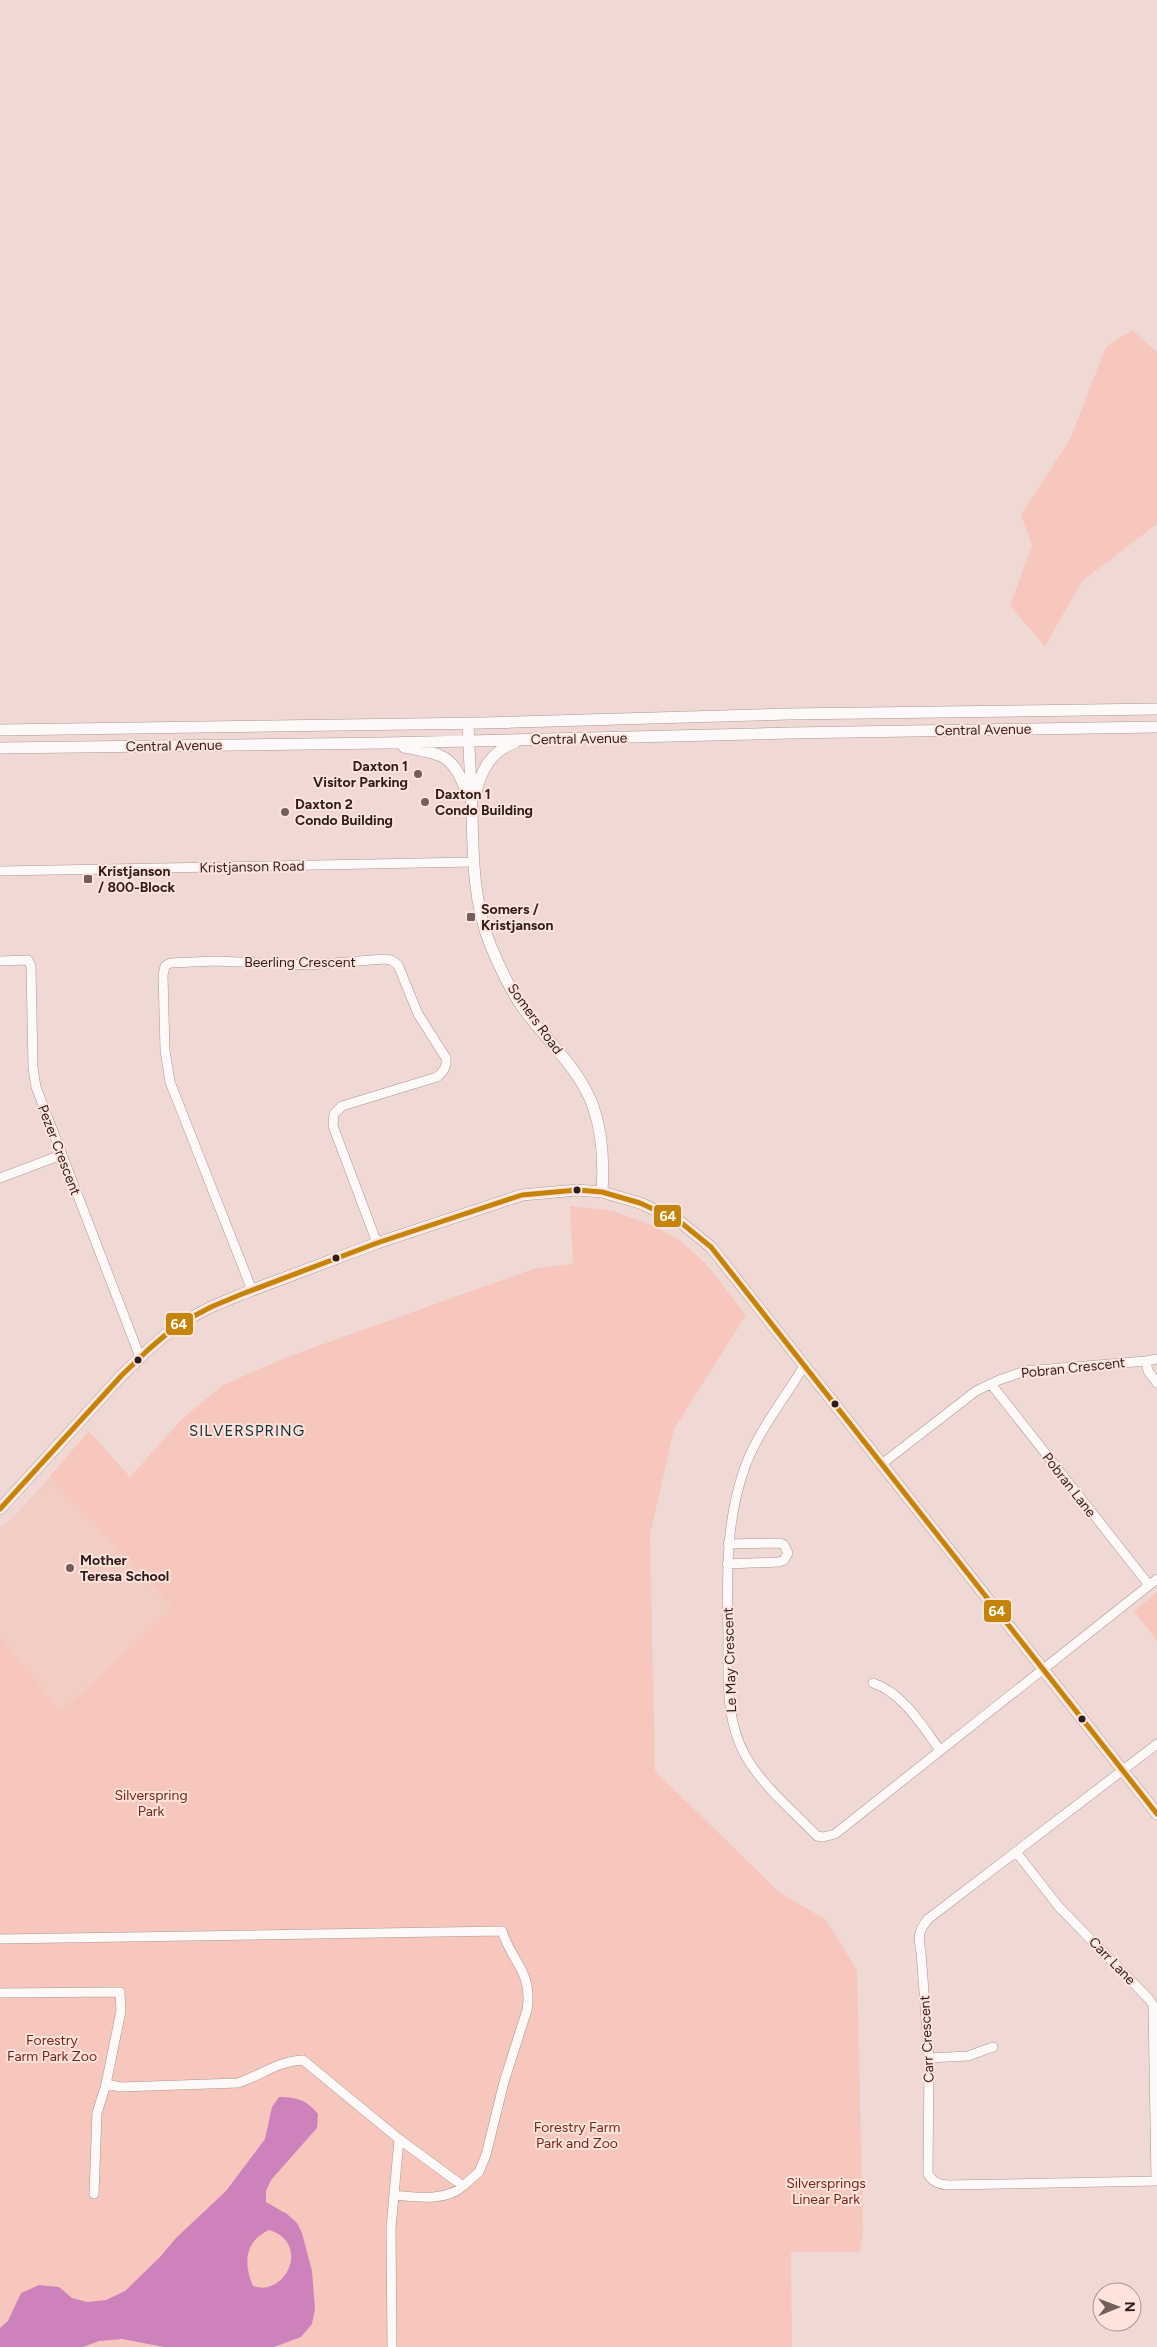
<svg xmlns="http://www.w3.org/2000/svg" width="1157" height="2347" font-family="Figtree,sans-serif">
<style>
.built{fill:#f3ccc4}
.green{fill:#f7c6bc}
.water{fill:#ce82bc;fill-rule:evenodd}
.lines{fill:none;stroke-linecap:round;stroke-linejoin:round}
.street-casing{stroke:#a89793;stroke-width:10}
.secondary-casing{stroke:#a89793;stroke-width:12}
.street{stroke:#fdf9f9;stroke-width:9}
.secondary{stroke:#fdf9f9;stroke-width:11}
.bus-1-casing{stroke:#fee3dc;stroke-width:9}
.bus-1{stroke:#c58407;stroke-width:5}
.poi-dot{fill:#725f5c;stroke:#fee3dc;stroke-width:2}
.bus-dot{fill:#2e1e1b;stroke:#fee3dc;stroke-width:2}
.labels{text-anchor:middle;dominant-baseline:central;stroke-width:4;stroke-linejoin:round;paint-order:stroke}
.street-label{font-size:14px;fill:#2e1e1b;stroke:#fee3dc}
.poi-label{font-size:14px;font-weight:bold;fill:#2e1e1b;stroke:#fee3dc;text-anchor:start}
.park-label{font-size:14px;fill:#762616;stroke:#fee3dc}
.neighbourhood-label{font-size:15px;letter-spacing:1px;fill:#103138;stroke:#fee3dc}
.line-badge{stroke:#fee3dc;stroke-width:2}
.badge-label{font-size:14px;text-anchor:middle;font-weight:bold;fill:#fff}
</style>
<rect width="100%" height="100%" fill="#f0d9d4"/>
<path class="built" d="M56,1471L175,1608L61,1712L0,1637V1528L13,1517Z"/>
<path class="green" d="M1132,330L1157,352V524L1082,581L1045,646L1010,606L1032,545L1021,515L1070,439L1106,347Z
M570,1206L613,1211L654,1226L681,1241L706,1264L746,1315L674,1429L650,1535L655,1771L779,1892L826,1920L857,1970L863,2229L860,2252H791L792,2347H0V1637L61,1712L174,1608L50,1476L89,1431L130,1477L183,1418L223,1385L290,1356L536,1268L573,1264Z
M1157,1592V1641L1134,1611Z"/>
<path class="water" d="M279,2097C296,2097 307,2100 318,2114L317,2128L271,2180L266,2191V2202L287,2214L297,2223L302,2233L312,2271L315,2309L312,2324L301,2337L274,2347H164L122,2339L99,2341L83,2347H0V2328L8,2321L21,2293L39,2285L59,2287L72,2298L87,2302L106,2300L125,2291L160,2257L176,2238L226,2191L265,2139L272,2107ZM269,2230C312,2243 285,2298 253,2286C243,2263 245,2241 269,2230Z"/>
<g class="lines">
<defs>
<path id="street" d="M0,871L473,862
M0,961L28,960L31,966L33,1068L36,1087L140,1357
M0,1178L61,1155
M252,1290L170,1082L165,1050L163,975L165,966L170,963L215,961L309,965L384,959L391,960L398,965L418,1014L446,1058C447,1067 444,1071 437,1077L342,1106L334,1114L333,1126L377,1243
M1146,1361L1157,1359
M804,1366C785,1398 758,1431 745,1467C725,1522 727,1578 728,1635C728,1677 725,1720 746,1757C764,1787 793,1811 817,1836L823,1837L835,1834L1157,1579
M991,1384L1149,1585
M883,1463L976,1391L999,1380L1025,1371L1146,1361L1148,1371L1157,1383
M727,1564L779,1562L784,1560L788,1553L784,1545L780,1543L728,1544
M873,1683C903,1693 922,1726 940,1750
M1157,1744L928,1919C918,1931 918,1937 921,1952L929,2058L928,2174C933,2182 938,2184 947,2185L1157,2181
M1016,1852L1059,1907L1149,1999L1153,2005L1156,2181
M0,1939L502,1931C512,1963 533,1971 527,2010L504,2082L486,2155L479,2172L463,2186
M0,1993L120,1992L121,2011L106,2084L120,2087L238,2083C262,2075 278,2061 303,2060L399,2139L463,2186C446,2202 415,2197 394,2195L399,2139
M929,2058L968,2056L993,2047
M94,2194L97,2113L106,2084
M392,2347L391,2228L394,2195"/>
<path id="secondary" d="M468,723C469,752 471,781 472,810C473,855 473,901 490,944C499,966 509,988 523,1008C546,1040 579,1068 593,1106C603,1134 604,1162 602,1192
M0,730L483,723L789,714L1157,709
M404,747C445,755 453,754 468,796
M0,748L385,743L790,733L1157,727
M475,796C481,770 490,752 516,742
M0,1509L122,1375L149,1349L177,1325L211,1307L242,1294L377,1243L522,1195L577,1190L602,1192L640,1203L679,1221L711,1247L1157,1814"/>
</defs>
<use href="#street" class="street-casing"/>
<use href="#secondary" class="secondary-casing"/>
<use href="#street" class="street"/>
<use href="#secondary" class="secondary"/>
<defs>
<path id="bus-1" d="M0,1509L122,1375L149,1349L177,1325L211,1307L242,1294L377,1243L522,1195L577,1190L602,1192L640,1203L679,1221L711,1247L1157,1814"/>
</defs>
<use href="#bus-1" class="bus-1-casing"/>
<use href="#bus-1" class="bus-1"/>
</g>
<g class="poi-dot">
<circle cx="418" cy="774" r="5"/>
<circle cx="425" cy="802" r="5"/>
<circle cx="285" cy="812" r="5"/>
<rect x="83" y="874" width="10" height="10" rx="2.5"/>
<rect x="466" y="912" width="10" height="10" rx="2.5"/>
<circle cx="70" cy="1568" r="5"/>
</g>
<g class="bus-dot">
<circle cx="577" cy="1190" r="4.5"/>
<circle cx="336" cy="1258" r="4.5"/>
<circle cx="138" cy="1360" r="4.5"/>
<circle cx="835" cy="1404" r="4.5"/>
<circle cx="1082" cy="1719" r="4.5"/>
</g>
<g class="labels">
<g class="street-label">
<text transform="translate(983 730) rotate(-1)">Central Avenue</text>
<text transform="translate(579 739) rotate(-1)">Central Avenue</text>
<text transform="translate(174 746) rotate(-1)">Central Avenue</text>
<text transform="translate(252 867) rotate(-1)">Kristjanson Road</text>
<text x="300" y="962">Beerling Crescent</text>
<text transform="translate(535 1019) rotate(54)">Somers Road</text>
<text transform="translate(59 1150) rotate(69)">Pezer Crescent</text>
<text transform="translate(1073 1368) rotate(-6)">Pobran Crescent</text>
<text transform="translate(1069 1485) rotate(52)">Pobran Lane</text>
<text transform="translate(730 1660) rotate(-92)">Le May Crescent</text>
<text transform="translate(1112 1961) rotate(46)">Carr Lane</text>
<text transform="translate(927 2039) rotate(-93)">Carr Crescent</text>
</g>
<g class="poi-label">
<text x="408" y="766" text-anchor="end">Daxton 1<tspan x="408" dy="16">Visitor Parking</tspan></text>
<text x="435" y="794">Daxton 1<tspan x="435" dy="16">Condo Building</tspan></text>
<text x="295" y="804">Daxton 2<tspan x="295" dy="16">Condo Building</tspan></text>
<text x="98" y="871">Kristjanson<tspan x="98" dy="16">/ 800-Block</tspan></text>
<text x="481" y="909">Somers /<tspan x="481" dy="16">Kristjanson</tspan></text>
<text x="80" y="1560">Mother<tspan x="80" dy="16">Teresa School</tspan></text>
</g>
<g class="park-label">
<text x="151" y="1795">Silverspring<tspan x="151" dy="16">Park</tspan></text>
<text x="52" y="2040">Forestry<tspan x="52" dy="16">Farm Park Zoo</tspan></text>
<text x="577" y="2127">Forestry Farm<tspan x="577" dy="16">Park and Zoo</tspan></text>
<text x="826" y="2183">Silversprings<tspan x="826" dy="16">Linear Park</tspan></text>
</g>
<g class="neighbourhood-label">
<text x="247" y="1431">SILVERSPRING</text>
</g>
</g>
<g class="line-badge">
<rect x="653" y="1204" width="29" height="24" rx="5" fill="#c58407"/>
<rect x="165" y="1312" width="29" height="24" rx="5" fill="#c58407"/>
<rect x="983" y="1599" width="29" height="24" rx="5" fill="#c58407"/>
</g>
<g class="badge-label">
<text x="668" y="1221">64</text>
<text x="179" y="1329">64</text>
<text x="997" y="1616">64</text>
</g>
<g transform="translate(1117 2307) rotate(89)"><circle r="24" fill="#fee3dc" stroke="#ab948f"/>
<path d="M0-4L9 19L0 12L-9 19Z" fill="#725f5c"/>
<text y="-8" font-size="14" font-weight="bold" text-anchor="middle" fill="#2e1e1b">N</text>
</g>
</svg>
